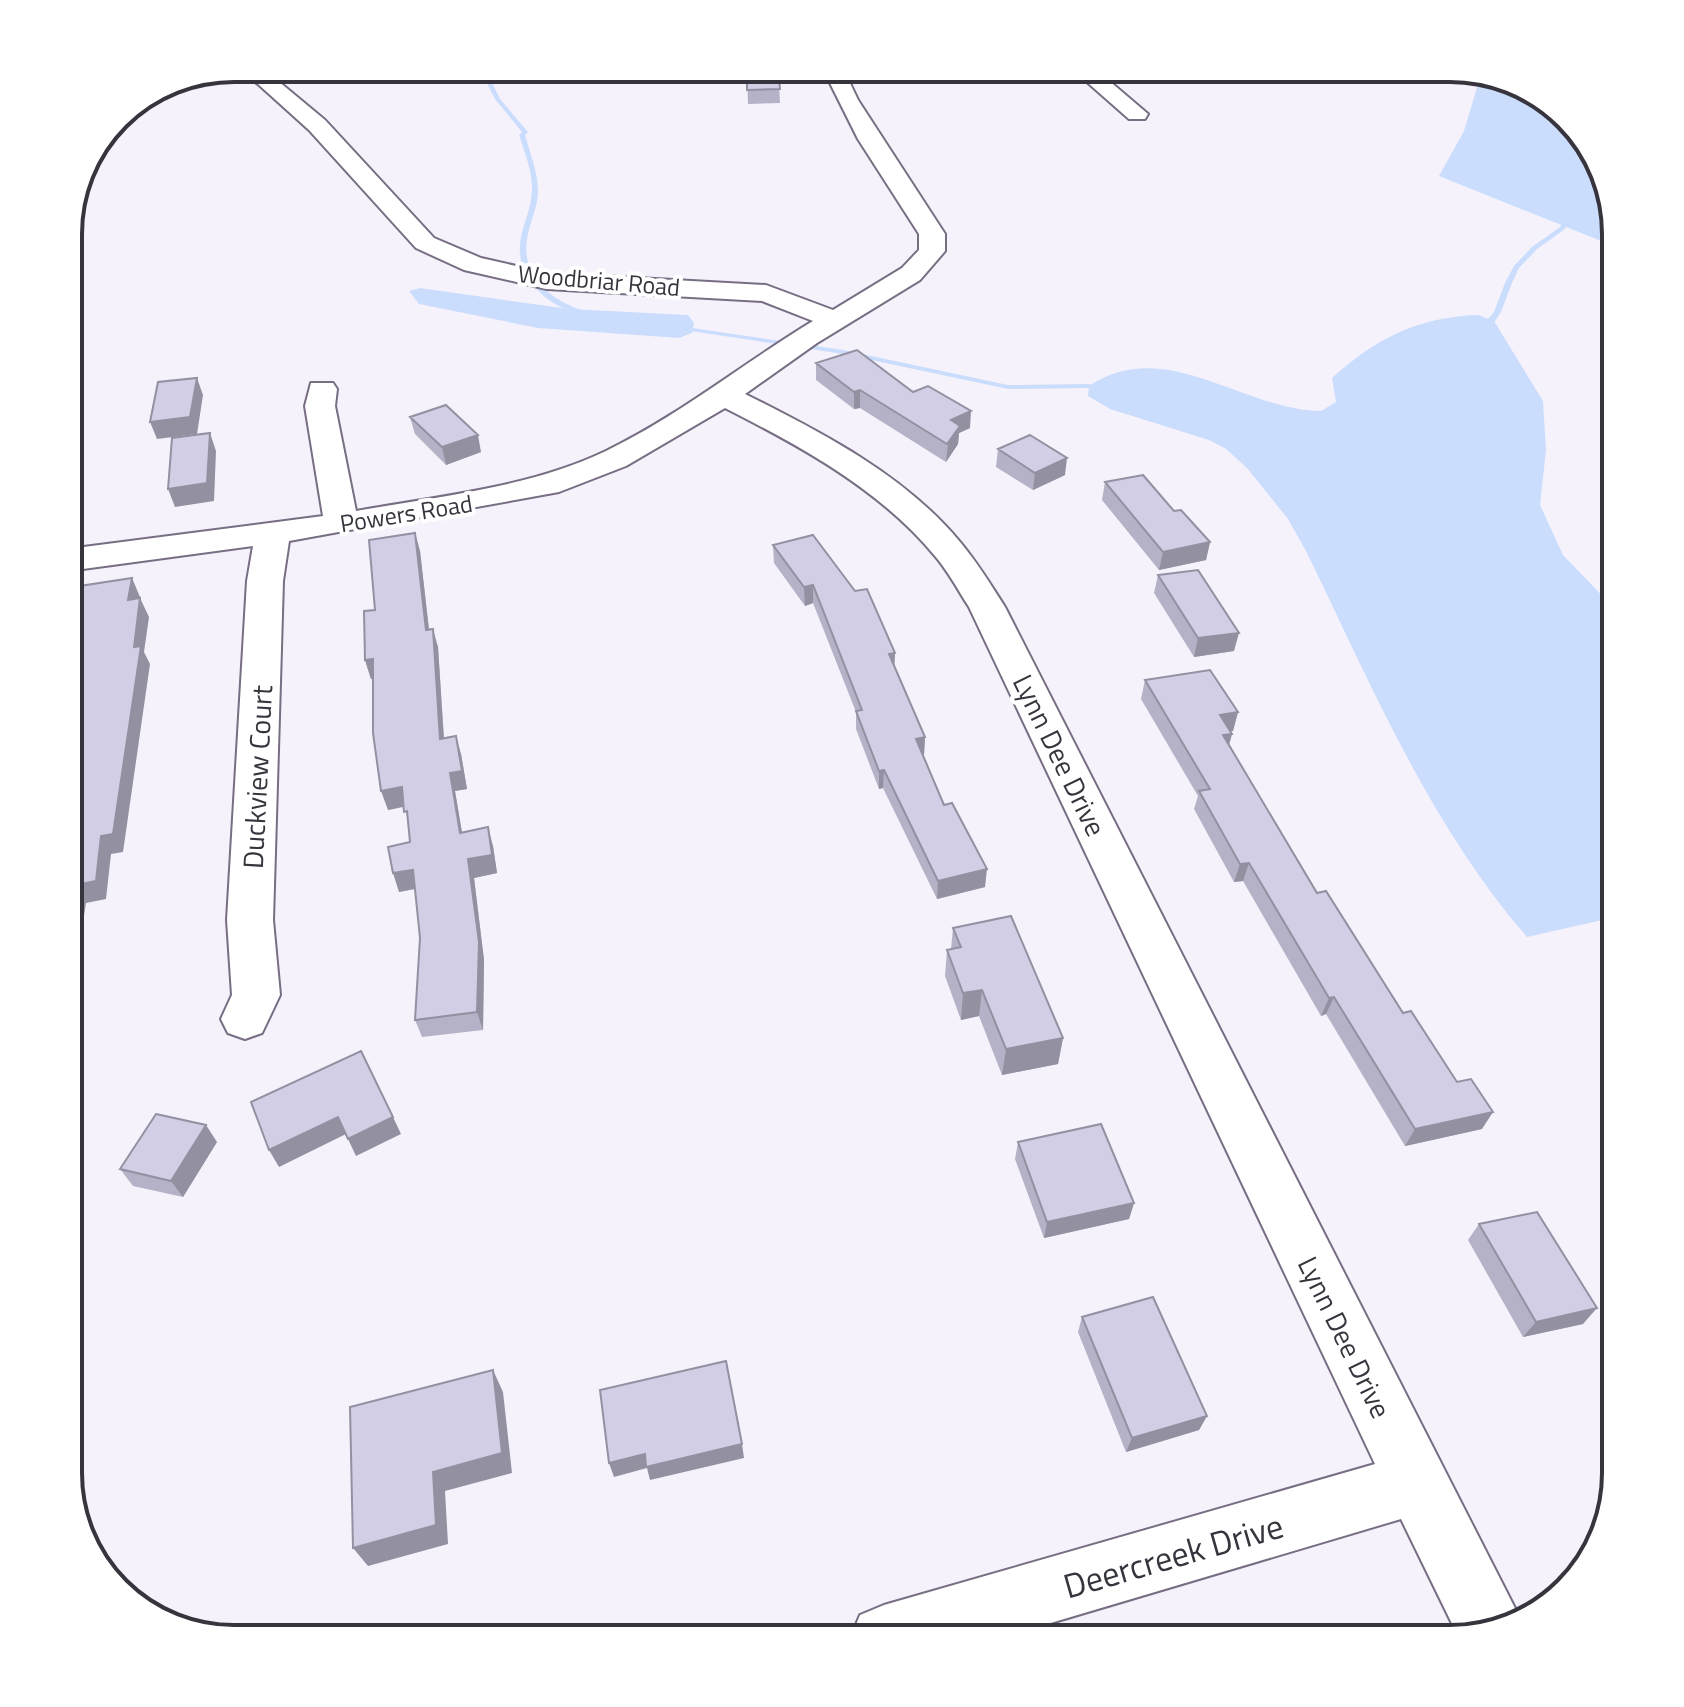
<svg xmlns="http://www.w3.org/2000/svg" width="1684" height="1707" font-family="'Titillium Web',sans-serif">
<style>
.water{fill:#caddfd}
.lines{fill:none;stroke-linecap:round;stroke-linejoin:round}
.stream{fill:#caddfd;fill-rule:evenodd}
.minor-casing{stroke:#776e83;stroke-width:4}
.minor{fill:#fff;fill-rule:evenodd}
.wall{fill:#b5b1c6}
.shaded-wall{fill:#9390a1}
.building{fill:#d2cee6;stroke:#9390a1;stroke-width:2}
.labels{text-anchor:middle;dominant-baseline:central;stroke-width:8;stroke-linejoin:round;paint-order:stroke}
.far-street-label{font-size:24px;fill:#38343e;stroke:#fff}
.street-label{font-size:28px;fill:#38343e;stroke:#fff}
.near-street-label{font-size:34px;fill:#38343e;stroke:#fff}
.rim{fill:none;stroke:#38343e;stroke-width:4}
</style>
<rect width="100%" height="100%" fill="#f6f2fc"/>
<path class="water" d="M1481,74L1523,85L1575,125L1607,180L1616,247L1439,176L1464,131Z
M420,288L569,309L688,315L694,323L692,333L679,338L538,328L419,304L409,291Z
M1478,315L1494,321L1543,401L1546,450L1540,505L1563,555L1616,610V917L1527,937C1429,824 1371,684 1306,551L1288,519L1247,468L1226,449L1209,440L1110,409L1088,396L1089,386C1165,335 1242,410 1321,411L1336,402L1332,378C1376,338 1419,317 1478,315Z"/>
<g class="lines">
<path class="stream" d="M479,68H485L500,99L528,132L525,135C530,153 538,172 538,191C538,208 529,223 527,240C521,277 553,302 585,311V313C552,312 516,279 520,244C522,225 532,208 532,189C532,171 525,153 519,135L522,132L495,99Z
M1566,215L1571,216L1565,229L1537,249L1519,268L1512,283L1501,312L1492,326L1486,332H1480V328L1494,312L1505,283L1514,266L1532,247L1560,227Z
M679,326L843,350L1008,385L1089,384L1108,389L1104,391L1089,388L1008,389L843,354L677,329L675,328Z"/>
<defs>
<path id="minor" d="M233,68H258L272,76L325,120L434,238L481,258L547,273L766,285L833,310L902,268L919,250V234L858,139L828,79L832,68H852L848,79L858,100L945,234V251L920,280L817,343L745,394C821,432 905,475 960,542C977,562 991,585 1005,607L1521,1620L1504,1630L1459,1638L1401,1519L997,1639H850L860,1615L884,1605L1375,1464L969,607C958,590 948,571 935,556C881,490 800,446 725,408L626,466L559,492L289,541L283,581L273,920L280,995L262,1033L245,1039L228,1033L221,1019L232,995L227,920L247,581L253,546L68,571V549L323,516L305,406L311,383H333L337,389L335,406L356,511C438,496 529,488 606,451C680,415 742,364 813,321L762,301L547,289L464,270L416,248L309,130L258,84Z
M1071,68H1094L1148,114L1145,119H1129Z"/>
</defs>
<use href="#minor" class="minor-casing"/>
<use href="#minor" class="minor"/>
</g>
<path class="wall" d="M741,68H778L780,103L748,104L747,76H741Z
M816,363L913,392L970,428L959,433L958,444L946,462L860,408L854,409L816,380Z
M410,417L481,452L446,465L415,434Z
M998,449L1065,475L1033,490L996,467Z
M1105,482L1174,511L1210,542L1206,560L1159,570L1102,500Z
M415,533L420,551L429,629L438,647L444,738L461,754L467,789L455,791L462,832L493,846L497,873L474,878L484,960L483,1030L422,1037L415,1020L420,938L415,889L399,892L410,842L409,824L404,806L388,810L373,678L371,679L365,660L375,610Z
M773,545L895,653L894,667L925,737L924,755H923L944,805L985,887L937,899L883,788L879,789L856,729V712L813,603L805,606L774,563Z
M1158,575L1234,651L1194,657L1154,593Z
M1145,680L1238,712L1233,731H1230L1232,734L1229,745L1317,893L1403,1013L1482,1129L1405,1146L1326,1014L1321,1016L1243,881L1234,882L1194,809L1198,796L1141,699Z
M953,928L1063,1038L1058,1064L1002,1075L979,1016L961,1020L945,976L947,950L951,949Z
M217,1142L183,1197L133,1186L120,1169Z
M1018,1142L1134,1203L1129,1219L1044,1238L1015,1159Z
M1479,1224L1583,1324L1523,1337L1468,1240Z
M1082,1317L1207,1416L1199,1430L1126,1452L1078,1332Z"/>
<path class="shaded-wall" d="M197,378L203,395L197,434L157,439L150,422Z
M860,390V408L854,409V392Z
M971,411L970,428L959,433L958,444L946,462L951,420Z
M210,433L216,451L214,501L175,507L168,489Z
M478,435L481,452L446,465L442,447Z
M1067,458L1065,475L1033,490L1035,473Z
M415,533L420,551L431,648L426,630Z
M1210,542L1206,560L1159,570L1163,552Z
M132,578L140,597L136,618L128,600Z
M813,585V603L805,606L804,587Z
M140,598L149,617L144,652L150,664L123,852L111,854L106,899L86,903L69,1010L76,1056L68,1059V926L75,885L101,836L134,647Z
M79,626L81,645L72,627Z
M433,629L438,647L445,757L440,739Z
M1239,633L1234,651L1194,657L1198,638Z
M895,653L894,672L889,654Z
M373,659L379,678L371,679L365,660Z
M1238,712L1233,731L1216,734L1220,715Z
M1232,734L1227,752L1223,735Z
M456,736L461,754L467,789L455,791L465,851L460,833L450,773Z
M925,737L924,755L915,757L916,739Z
M884,770L883,788L879,789V771Z
M402,787L408,806L388,810L381,791Z
M488,827L493,846L497,873L474,878L484,960L483,1030L477,1012L468,859Z
M1249,863L1243,881L1234,882L1240,864Z
M987,869L985,887L937,899L938,881Z
M413,870L419,888L399,892L393,873Z
M982,990L979,1016L961,1020L963,993Z
M1334,997L1326,1014L1321,1016L1329,998Z
M1063,1038L1058,1064L1002,1075L1006,1049Z
M68,1100L71,1120L68,1121Z
M1493,1112L1482,1129L1405,1146L1415,1129Z
M338,1117L346,1134L279,1167L269,1150Z
M393,1117L401,1134L356,1156L348,1139Z
M206,1125L217,1142L183,1197L171,1181Z
M1134,1203L1129,1219L1044,1238L1047,1222Z
M1597,1308L1583,1324L1523,1337L1536,1322Z
M493,1370L503,1392L512,1473L445,1491L448,1544L368,1566L353,1548L433,1472Z
M1207,1416L1199,1430L1126,1452L1132,1438Z
M742,1444L744,1458L650,1480L647,1468L614,1477L609,1463L645,1454Z"/>
<path class="building" d="M747,68H778L780,89L747,90Z
M857,350L913,392L928,386L971,411L951,420L960,426L947,444L860,390L854,392L816,363Z
M197,378L190,417L150,422L158,382Z
M446,405L478,435L442,447L410,417Z
M210,433L207,483L168,489L172,438Z
M1030,435L1067,458L1035,473L998,449Z
M1143,475L1174,511L1181,510L1210,542L1163,552L1105,482Z
M415,533L426,630L433,629L440,739L456,736L462,771L450,773L460,833L488,827L492,855L468,859L479,942L477,1012L415,1020L420,938L413,870L393,873L388,847L410,842L407,811L404,812L402,787L381,791L373,733V659L365,660L364,611L375,610L369,540Z
M813,535L855,591L867,589L895,653L889,654L925,737L916,739L944,805L952,803L987,869L938,881L884,770L879,771L856,711L862,710L813,585L804,587L773,545Z
M1198,570L1239,633L1198,638L1158,575Z
M132,578L128,600L140,598L134,647L141,646L113,834L101,836L96,881L75,885L68,926V685L79,626L72,627L80,586Z
M1210,670L1238,712L1220,715L1232,734L1223,735L1317,893L1326,891L1403,1013L1411,1011L1457,1082L1471,1079L1493,1112L1415,1129L1334,997L1329,998L1249,863L1240,864L1199,791L1210,789L1145,680Z
M1011,916L1063,1038L1006,1049L982,990L963,993L947,950L961,947L953,928Z
M361,1051L393,1117L348,1139L338,1117L269,1150L251,1102Z
M156,1114L206,1125L171,1181L120,1169Z
M1101,1124L1134,1203L1047,1222L1018,1142Z
M1537,1212L1597,1308L1536,1322L1479,1224Z
M1153,1297L1207,1416L1132,1438L1082,1317Z
M726,1361L742,1444L646,1467L645,1454L609,1463L600,1390Z
M493,1370L502,1453L433,1472L436,1525L353,1548L350,1407Z"/>
<g class="labels">
<g class="far-street-label">
<text transform="translate(599 280) rotate(5)">Woodbriar Road</text>
<text transform="translate(406 513) rotate(-9)">Powers Road</text>
</g>
<g class="street-label">
<text transform="translate(1060 755) rotate(64)">Lynn Dee Drive</text>
<text transform="translate(257 777) rotate(-87)">Duckview Court</text>
<text transform="translate(1345 1337) rotate(64)">Lynn Dee Drive</text>
</g>
<g class="near-street-label">
<text transform="translate(1173 1555) rotate(-16)">Deercreek Drive</text>
</g>
</g>
<path d="M0 0H1684V1707H0ZM234 82H1450A152 152 0 0 1 1602 234V1473A152 152 0 0 1 1450 1625H234A152 152 0 0 1 82 1473V234A152 152 0 0 1 234 82Z" fill="#fff" fill-rule="evenodd"/>
<path class="rim" d="M234 82H1450A152 152 0 0 1 1602 234V1473A152 152 0 0 1 1450 1625H234A152 152 0 0 1 82 1473V234A152 152 0 0 1 234 82Z"/>
</svg>
